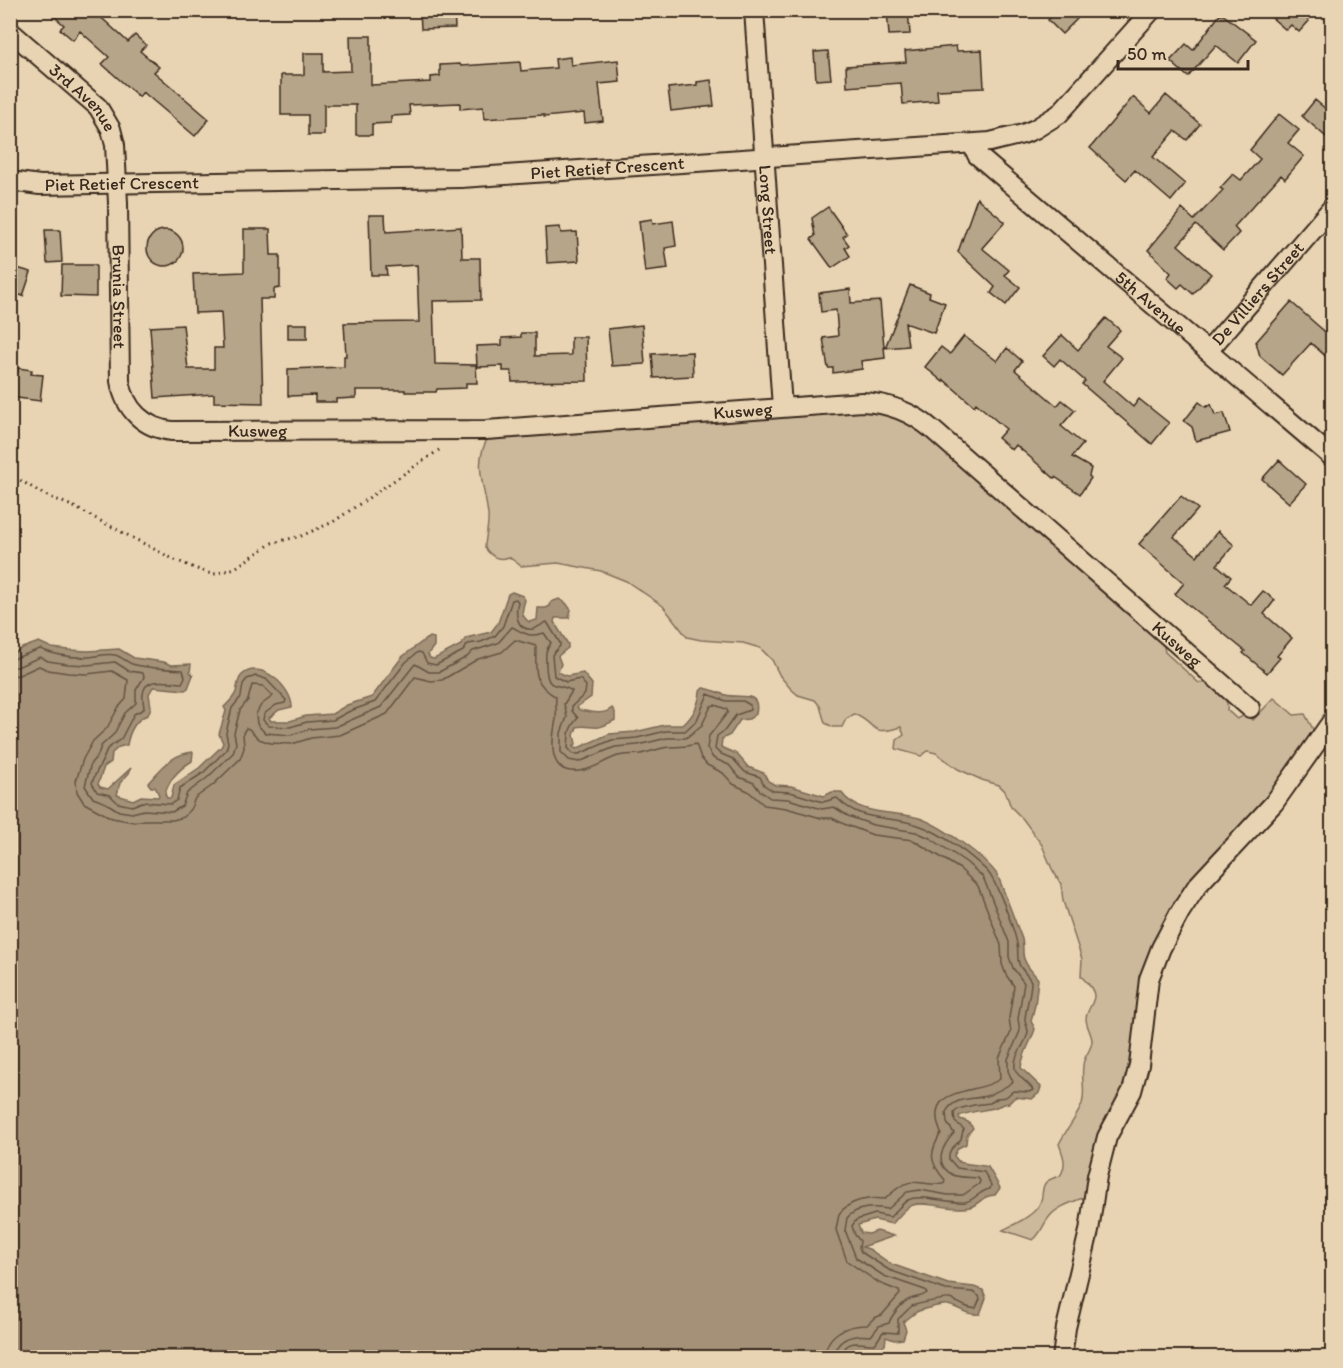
<svg xmlns="http://www.w3.org/2000/svg" width="1343" height="1368" font-family="Itim,sans-serif">
<style>
.green{fill:#ccb89b;stroke:#84715c;stroke-width:1.5}
.water{fill:#a49178;stroke:#7a6854;stroke-width:1.5}
.lines{fill:none;stroke-linecap:round;stroke-linejoin:round}
.shore{stroke:#655342;stroke-width:1.5}
.building{fill:#b7a589;stroke:#3b2a1e;stroke-width:1.5}
.street-casing{stroke:#3b2a1e;stroke-width:22}
.path{stroke:#3b2a1e;stroke-width:3;stroke-dasharray:1.5 4.5;stroke-linecap:butt}
.street{stroke:#e8d4b3;stroke-width:18}
.labels{text-anchor:middle;dominant-baseline:central;stroke-width:4.5;stroke-linejoin:round;paint-order:stroke}
.street-label{font-size:18px;fill:#3b2a1e;stroke:#e8d4b3}
</style>
<rect width="100%" height="100%" fill="#e8d4b3"/>
<filter id="ink" filterUnits="userSpaceOnUse"><feTurbulence type="fractalNoise" baseFrequency=".0167" numOctaves="2"/><feDisplacementMap in="SourceGraphic" scale="12" xChannelSelector="R" yChannelSelector="G"/><feConvolveMatrix kernelMatrix="1 2 1 2 8 2 1 2 1" color-interpolation-filters="sRGB"/></filter>
<g filter="url(#ink)">
<path class="green" d="M863,409L897,417L926,434L1163,642L1165,652L1199,683H1209C1217,691 1230,698 1227,710L1237,719L1245,715L1253,720L1274,698L1294,715L1305,714L1316,735L1302,759L1181,899L1132,1070L1089,1195C1077,1201 1059,1205 1050,1216C1043,1224 1041,1234 1033,1240L1003,1230C1015,1224 1033,1216 1039,1205C1047,1191 1035,1182 1060,1176C1067,1165 1064,1157 1059,1144C1065,1131 1078,1116 1082,1104C1086,1091 1081,1079 1083,1066C1083,1056 1092,1051 1092,1040C1091,1032 1086,1026 1086,1018C1087,1010 1094,1003 1094,996C1094,988 1086,982 1081,976L1082,959L1063,901L1061,884L1052,869L1042,845L1023,819L1011,807L1005,791L999,785L982,780L958,769L936,753L928,751L921,756L896,749L897,740L904,735L901,727C868,737 878,724 854,714L846,719L842,727H833L825,723L820,706L815,700L798,695L791,689L780,676L772,660L760,648L743,643L701,640L687,637L663,606L626,581L601,571L558,563L521,566L509,557C498,561 492,557 485,548C485,537 489,527 488,515C485,486 472,463 489,436Z"/>
<path class="water" d="M512,592L523,596L525,600C522,611 520,615 529,622L537,620L538,608H546L550,606L551,602L559,599L566,603L571,610L569,618H555L554,622L568,644V648L558,656L561,664L558,672L567,676L583,673L592,684L591,697L577,707L579,710C590,712 603,716 612,708L615,712V720C611,722 605,726 599,727C592,728 585,725 577,727L574,735L576,744L573,747L576,749L609,734L635,732L665,725H683C693,716 699,705 700,691L703,688C712,689 718,693 726,695C740,699 761,689 756,714L749,719L740,720L730,735L722,739L721,747L737,754L748,767L764,773L768,781L775,785L791,786L824,796L832,792H841C857,816 894,811 919,818C940,825 986,857 998,876L1022,939C1023,944 1023,948 1023,953C1023,963 1032,971 1038,979L1035,1005L1031,1021L1035,1029C1031,1042 1022,1055 1021,1068L1041,1087L1039,1093L1032,1099L1015,1097L1009,1103C1001,1104 996,1108 989,1109C979,1111 969,1112 959,1116L960,1119L968,1122L973,1128L967,1135L966,1144L958,1148L954,1156L959,1162C969,1165 978,1164 988,1167L1000,1188L995,1195C980,1196 981,1204 970,1207C952,1212 927,1200 913,1205C905,1207 898,1218 892,1224L875,1220L858,1225L861,1233L869,1234L877,1231L894,1236L862,1247L869,1249L891,1264L948,1284L974,1287L983,1290L986,1298L980,1314C966,1316 960,1307 947,1305C943,1304 918,1310 915,1313C911,1316 908,1319 903,1322L906,1330L903,1339L894,1340L886,1337L885,1345C870,1357 861,1340 847,1356L849,1358L11,1357V655L22,648L39,642L52,648L69,650L88,651L119,649L134,658L164,662L172,665L191,664L190,672L193,675L188,688L185,690L153,687L149,694L151,707L148,715C136,718 129,732 127,745L119,747L112,753L111,762L104,767L98,784L100,787L108,789L131,768L129,773L120,783L117,795L133,800L141,796L158,797L159,795L155,787H151L148,783C162,768 171,754 193,752L192,761C179,769 169,779 165,794L167,798H171L174,785L199,768L221,747L223,743L219,734L226,711L224,707C228,703 234,698 236,692C238,686 237,680 242,675C261,658 292,688 292,707L279,710L269,718L271,721H290L306,716L332,714L347,705L372,697L402,657L426,639L430,637L434,638V646L428,654L430,658L434,659L461,645L466,638L491,632L498,623L508,594Z"/>
<g class="lines">
<path class="shore" d="M10,660L40,649C55,655 70,658 87,657C96,657 105,653 115,655C121,656 126,662 132,664C144,668 170,669 183,670L185,677L182,683C169,683 145,675 143,694C142,699 144,704 144,709L134,714L121,739L107,749C104,761 96,770 92,783L97,792L110,795L118,803L132,806L142,802L171,804L177,800L180,788L203,773L226,750L228,743L226,733L232,708L241,697L243,684L247,679L256,676L266,679L286,700L285,703L276,705L264,714L263,720L269,726L290,727L307,722L333,720L350,711L375,702L406,662L418,652L422,653L427,663L436,665L463,651L468,644L481,642L495,636L503,626L512,600L516,599L518,602C515,613 516,631 533,629C538,628 543,623 547,622L560,643V646L552,655L554,676L566,682L580,679L586,686L585,694L572,706V711L578,718C568,729 569,734 568,748L573,754H579L612,740L637,738L666,731H685L697,720L708,694L726,701H743L750,705V710L736,715L725,730L717,736L715,749L719,753L733,759L745,772L760,777L764,785L773,791L790,792L823,802L837,798C861,823 889,815 918,825C940,832 971,855 987,871C996,880 1015,931 1017,944C1019,952 1016,958 1020,966C1023,971 1028,976 1031,981C1031,994 1026,1006 1025,1019C1025,1024 1028,1027 1028,1032C1026,1045 1013,1055 1015,1068C1016,1077 1029,1082 1033,1090L1029,1092L1013,1091L1006,1097L998,1098L990,1103L974,1105L958,1109L954,1113L955,1122L964,1129C962,1132 962,1136 961,1139C956,1147 948,1147 949,1159L957,1168L984,1172L991,1185L990,1189C980,1190 974,1201 965,1202C950,1204 920,1193 908,1200C901,1204 896,1212 890,1217L875,1214L856,1220L852,1226L855,1235L860,1241L859,1247L861,1252L889,1270L946,1290L973,1292L979,1296L980,1299L976,1308C966,1310 959,1301 949,1299C945,1298 916,1304 912,1306C908,1309 902,1316 898,1319V1333L883,1332L875,1344C862,1345 844,1336 842,1358
M10,667H17L40,657L48,661L68,664L87,665L115,662L129,671L143,673L144,677L136,690V703L125,713L114,734L101,746L98,755L91,763L85,786L93,798L106,803L119,811L132,813L144,810L172,812L182,806L187,793L207,778L233,753L236,743L234,733L240,710L248,700L252,685L263,686L273,696L261,705L256,714L257,724L265,733L291,735L309,729L335,727L381,707L415,664L429,672H439L467,657L473,651L498,643L512,627C524,633 529,638 544,633L551,643C544,653 546,653 546,665C547,693 556,681 572,691L564,704L567,717L561,733V752L569,760L579,762L615,747L638,745L667,738H686L702,725L711,706L715,705L726,709L728,712L709,736L707,748L713,758L729,765L739,777L754,783L759,790L770,798L788,799L822,809L834,807L848,816L873,825L916,832L930,838L966,862L983,877L1009,942V957L1013,968L1024,983L1018,1019L1020,1031L1008,1059V1071L1013,1082C1006,1087 998,1091 989,1095C974,1101 955,1095 946,1112L947,1123L954,1133C943,1145 932,1164 953,1175C961,1178 970,1177 978,1178L980,1181L979,1184L963,1195H948L920,1190L907,1192L888,1209C874,1207 857,1206 847,1218L845,1230L856,1258L884,1276L925,1290L927,1293C922,1297 919,1296 913,1298C904,1300 892,1314 889,1323L879,1326L871,1336C855,1334 835,1337 834,1358
M10,676L19,675L39,666L48,670L68,673L87,674L112,671L128,680L126,699L118,708L107,728L93,741L83,759L76,781L77,792L84,803L112,818L134,822L145,820H173L184,817L191,808L195,798L213,785L240,759L244,748L243,733L246,728L249,729L259,739L270,743L292,744L311,738L340,735L387,714L415,677L431,681L442,680L478,659L502,652L515,640L536,646C536,673 532,682 556,697C555,704 557,713 556,719C552,739 546,775 579,771C593,770 605,760 618,756C626,754 634,755 641,754C650,752 660,748 669,747C679,747 686,747 696,744L701,758L707,765L723,773L733,784L748,791L764,805L786,808L821,818H832L844,824L873,835L913,840L960,869L978,886L1001,945L1002,964L1006,975L1014,986L1009,1018L1011,1032L999,1058L1000,1079C977,1096 921,1084 941,1133C929,1153 929,1162 945,1180L944,1184C913,1186 913,1172 885,1199C869,1197 849,1200 839,1214L836,1230L847,1261L879,1283L899,1291L900,1294L882,1315L874,1318L867,1325C846,1325 825,1334 825,1358"/>
</g>
<path class="building" d="M47,10H93L128,42L135,35L146,45L140,51L159,67L154,72L209,119L195,136L143,92L139,97L102,64L109,57L80,31L73,40L60,29L64,25Z
M420,10H454L455,28L421,29Z
M887,10H908L910,34L889,35Z
M1057,10H1068L1077,19L1062,34L1048,20Z
M1263,10H1304L1301,14L1309,21L1299,32L1291,25L1286,30Z
M1221,13L1256,40L1238,63L1216,45L1188,77L1170,61L1186,44L1193,50Z
M350,36H371V85L431,82V77L440,76V65L460,64L461,66L520,62L521,71L556,68L555,59L570,57L571,65L618,60L620,82L599,84L603,121L585,123L584,113L544,117V115L484,119L483,107L460,109V103L409,105L410,115L391,116V123L372,124V135H356V105H324V135H308V115H281V75H304V53H323V72L351,71Z
M956,46L957,51L982,50L984,88L937,90L938,101L903,104L901,83L847,87L846,66L906,62L905,51Z
M828,51L831,79L816,80L814,52Z
M711,80L714,106L671,111L668,88L697,85V82Z
M1166,95L1200,124L1187,140L1175,131L1153,157L1185,184L1171,201L1135,170L1126,180L1090,148L1133,97L1151,113Z
M1315,100L1332,114V142L1302,116Z
M1279,114L1299,130L1288,143L1304,156L1285,179L1281,175L1234,227L1239,233L1223,250L1196,225L1178,245L1211,274L1193,294L1182,284L1178,288L1167,278L1171,273L1148,250L1182,209L1194,220L1223,190L1220,188L1233,174L1241,180L1260,159L1250,150Z
M977,198L1005,222L982,248L1009,270L1005,275L1020,287L1006,305L991,293L995,287L958,252Z
M828,207L847,234L843,237L849,245L845,248L850,256L832,268L811,239L815,236L812,218Z
M369,215H385L386,232L461,227L462,258H480L481,300L433,301L435,364L476,365L477,383H466V388L437,389L436,392H405V390H356V398L336,399V402H315V395L288,396V369L344,367V356H346L344,323L419,322L417,265L386,267L387,275H371Z
M652,219L653,224L673,221L676,246L665,248L668,269L645,272L639,221Z
M560,227L561,233L577,232L579,261L547,263L545,228Z
M244,229H270L271,255H280V288L274,289V299H260L263,403L214,402V394L155,398L150,327L183,325L188,369H214V348H223L221,312L195,313L193,274L244,272Z
M147 248a18 18 0 1 1 36 0a18 18 0 1 1-36 0Z
M45,230H60L62,262L47,263Z
M62,265H96V297L61,296Z
M10,266L31,272L23,296L10,292Z
M910,285L930,293L929,297L945,303L934,333L905,323L908,346L885,348Z
M850,289L851,303L880,301L885,358L861,361L862,369L833,373V368H828L823,338L838,336L836,310L821,312L819,293Z
M1291,302L1332,338V362L1311,343L1282,375L1260,356L1256,342Z
M1106,318L1120,330L1106,346L1122,358L1103,381L1133,407L1139,399L1169,423L1152,444L1082,384L1085,381L1060,359L1054,366L1043,356L1062,335L1078,350Z
M288,324H307V339H288Z
M642,325L645,364L612,366L608,329Z
M521,333H535V356L571,355V337H586L587,381L512,382L511,371H503V366L477,367L476,346L502,345V338L521,337Z
M964,336L997,361L1007,348L1022,361L1015,370L1057,406L1062,400L1075,410L1061,426L1083,444L1072,457L1091,468L1089,476L1091,478L1080,494L1055,477L1054,478L1016,445L1012,450L998,438L1006,429L976,403L974,406L944,380L943,382L925,367L941,347L950,354Z
M692,352L693,376L654,378L652,354Z
M18,368L32,370L31,374L43,375L40,401L10,397V372H18Z
M1199,402L1206,407L1211,404L1215,415L1224,413L1230,432L1196,441L1192,427L1184,421Z
M1279,460L1306,484L1289,503L1262,479Z
M1181,496L1198,509L1174,537L1197,556L1218,531L1234,545L1217,565L1231,577L1225,584L1251,605L1263,591L1275,600L1264,614L1292,638L1277,656L1280,658L1267,673L1243,653L1245,651L1175,594L1184,583L1139,544Z"/>
<g class="lines">
<defs>
<g id="street">
<path id="s1" d="M754,10L782,407"/>
<path id="s2" d="M10,31L98,107L111,129L115,145L118,203L120,381C125,410 144,428 172,431L486,430L862,402C890,403 912,412 933,430L1250,708"/>
<path id="s3" d="M972,144L977,155L1332,457"/>
<path id="s4" d="M10,181L40,185L94,184L461,178L990,142L1023,134L1035,129L1059,114L1152,10"/>
<path id="s5" d="M1208,351L1332,208"/>
<path d="M1062,1358L1066,1328L1089,1231L1097,1176L1107,1137L1132,1091L1139,1065L1149,979L1161,948L1180,912L1197,886L1274,803L1332,721"/>
</g>
</defs>
<use href="#street" class="street-casing"/>
<path class="path" d="M10,474L43,494L72,506L175,560L207,573L216,574L235,568L272,543L301,536L333,522L442,448"/>
<use href="#street" class="street"/>
</g>
</g>
<g class="labels">
<g class="street-label">
<text stroke="none"><textPath href="#s2" startOffset="99">3rd Avenue</textPath></text>
<text stroke="none"><textPath href="#s4" startOffset="598">Piet Retief Crescent</textPath></text>
<text stroke="none"><textPath href="#s4" startOffset="112">Piet Retief Crescent</textPath></text>
<text stroke="none"><textPath href="#s1" startOffset="200">Long Street</textPath></text>
<text stroke="none"><textPath href="#s5" startOffset="76">De Villiers Street</textPath></text>
<text stroke="none"><textPath href="#s2" startOffset="310">Brunia Street</textPath></text>
<text stroke="none"><textPath href="#s3" startOffset="240">5th Avenue</textPath></text>
<text stroke="none"><textPath href="#s2" startOffset="1044">Kusweg</textPath></text>
<text stroke="none"><textPath href="#s2" startOffset="558">Kusweg</textPath></text>
<text stroke="none"><textPath href="#s2" startOffset="1566">Kusweg</textPath></text>
</g>
</g>
<rect width="1343" height="1368" fill="none" stroke="#e8d4b3" stroke-width="36"/>
<rect x="18" y="18" width="1307" height="1332" fill="none" stroke="#3b2a1e" stroke-width="2" filter="url(#ink)"/>
<path d="M1118 60v9h130v-9" fill="none" stroke="#3b2a1e" stroke-width="3"/>
<text x="1127" y="60" font-size="18" fill="#3b2a1e" stroke="#e8d4b3" stroke-width="4.5" paint-order="stroke">50 m</text>
</svg>
